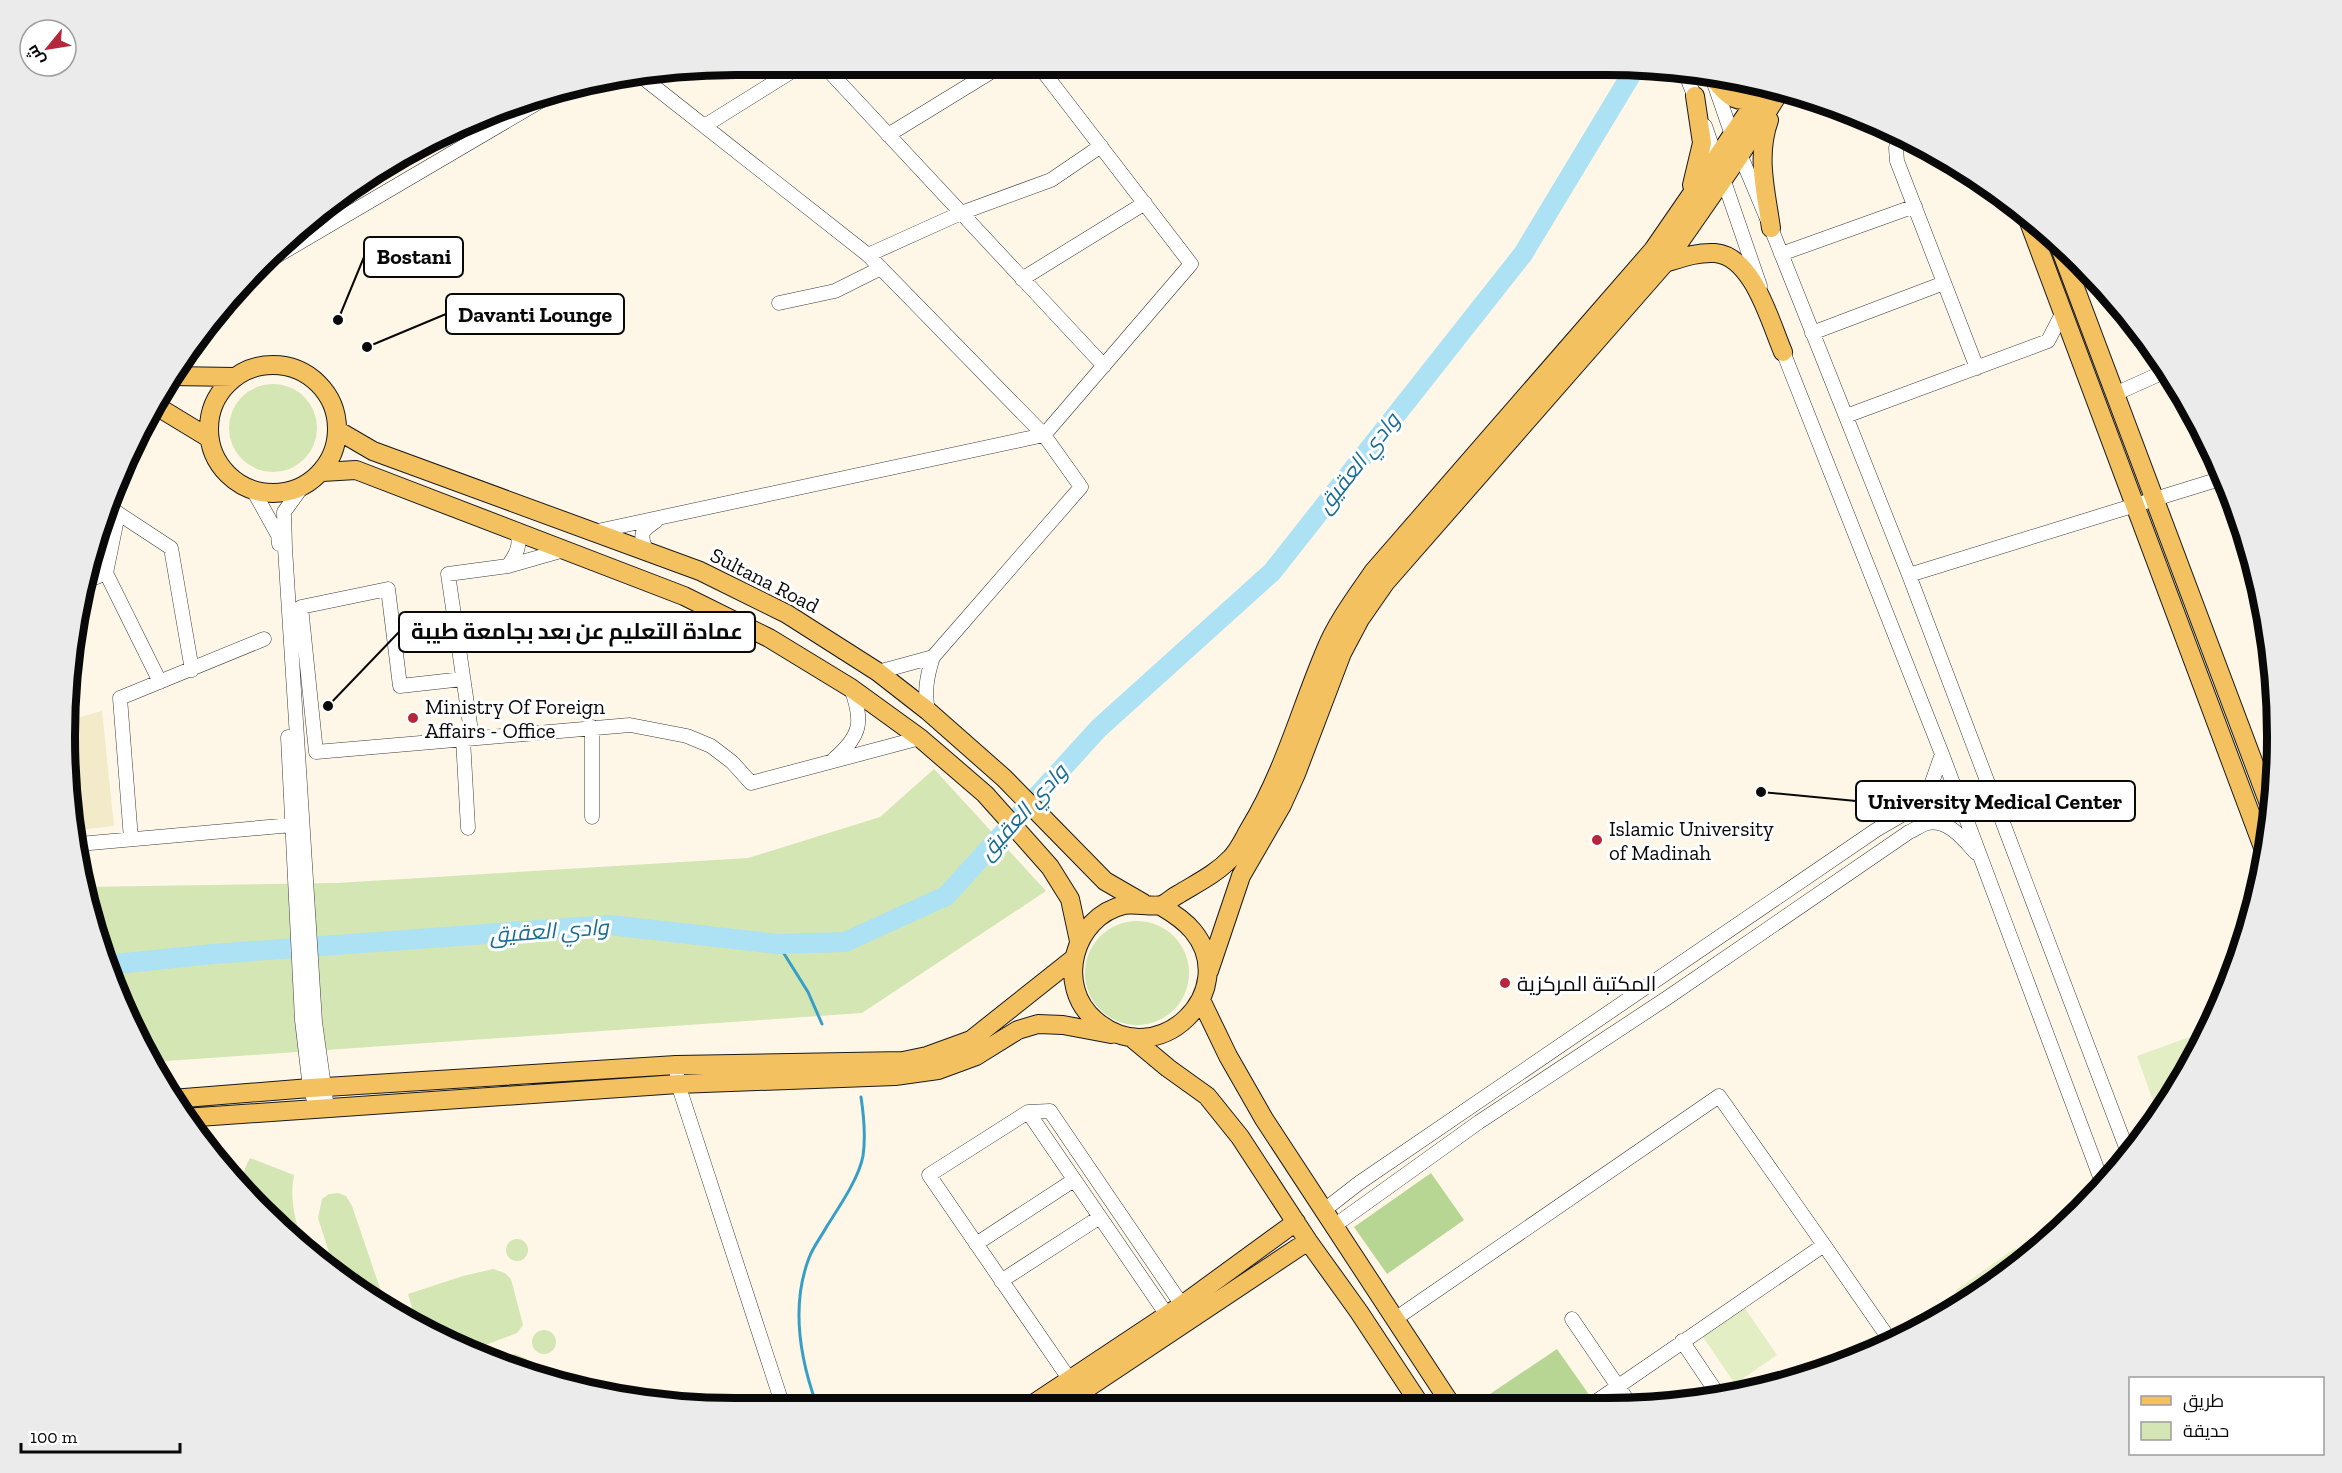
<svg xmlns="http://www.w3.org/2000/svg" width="2342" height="1473" font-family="'Zilla Slab',Cairo,serif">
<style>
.farmland{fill:#f2eac9}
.green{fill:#d3e6b3}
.forest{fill:#b8d693}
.pitch{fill:#e4eec4}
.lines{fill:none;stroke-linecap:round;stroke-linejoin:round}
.stream{stroke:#379ec8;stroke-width:3}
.river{stroke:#ade1f4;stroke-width:20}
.minor-casing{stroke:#3c3c3c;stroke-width:15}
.major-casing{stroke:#1a1a1a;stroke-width:20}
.minor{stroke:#fff;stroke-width:14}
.major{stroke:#f4c160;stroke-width:18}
.poi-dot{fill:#b4273d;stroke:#fff;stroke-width:2}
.labels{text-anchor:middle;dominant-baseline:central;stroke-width:6;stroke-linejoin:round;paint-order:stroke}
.street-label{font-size:21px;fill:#090909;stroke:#fff}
.poi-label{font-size:21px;fill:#090909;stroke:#fff;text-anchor:start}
.water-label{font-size:22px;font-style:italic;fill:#186c95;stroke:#fff}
.rim{fill:none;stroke:#090909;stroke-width:8}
.leader{fill:none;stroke:#090909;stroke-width:2}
.callout-dot{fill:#090909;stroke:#fff;stroke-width:2}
.callout{fill:#fff;stroke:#090909;stroke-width:2}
.callout-label{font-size:22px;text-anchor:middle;font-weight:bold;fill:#090909}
</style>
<rect width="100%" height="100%" fill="#fef7e7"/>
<path class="farmland" d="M102,711L114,826L77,830L65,736L66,721Z"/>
<path class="green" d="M229 428a44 44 0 1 1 88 0a44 44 0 1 1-88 0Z
M934,769L1046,891L862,1013L152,1062C122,1007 93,950 84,887L337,883L748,858L880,817Z
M1085 973a52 52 0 1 1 104 0a52 52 0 1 1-104 0Z
M250,1158L294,1175C289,1202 296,1222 304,1248L245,1193C241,1179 243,1171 250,1158Z
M338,1193L346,1196L352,1206L385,1303L336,1274L318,1218L322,1199L329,1194Z
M506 1250a11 11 0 1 1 22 0a11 11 0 1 1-22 0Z
M493,1269L505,1273L511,1279L523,1325L517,1333L472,1350L473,1353L416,1321L408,1294L463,1276Z
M532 1342a12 12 0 1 1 24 0a12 12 0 1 1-24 0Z
M515,1354L527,1359L530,1371L493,1361Z"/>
<path class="forest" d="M1431,1173L1464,1220L1387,1274L1354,1227Z
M1557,1349L1590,1396L1574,1407L1472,1406Z"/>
<path class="pitch" d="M2209,1030L2208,1034L2158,1115L2137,1056Z
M2015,1248L2023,1261L2015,1269L1963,1302L1955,1291Z
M1744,1307L1777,1355L1735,1384L1703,1337Z"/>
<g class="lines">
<path class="stream" d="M778,944L808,992L822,1024
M816,1403C800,1358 791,1305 809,1258C813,1247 821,1237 827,1226C839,1207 859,1178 863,1156C866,1136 864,1117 861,1097"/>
<path class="river" d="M106,965L213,954L609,925L778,944L845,942L946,896L1099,728L1272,572L1523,254L1634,70"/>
<defs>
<path id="minor" d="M828,70L1104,366
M1684,70L1698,105
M637,73L868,255L1044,435L1081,487L933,657C927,676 924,691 928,711
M1713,80L1732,135L1771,228L1909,575L2129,1155
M706,125L794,70
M1705,126L1760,286
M888,135L994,70
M1900,137L1896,148L1897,161L1977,368
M1781,254L1915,206
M868,255L961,213L1051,180L1101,146
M263,264L556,92
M1022,279L1145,203
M779,303L835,291L881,268
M1812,333L1944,283
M1780,344L1942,754L2102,1182
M2115,394L2166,371
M1846,416L2048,341L2063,312
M302,487L284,512L285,548L315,1022L327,1108
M253,490L278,535L279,544
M107,506L171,548L192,670
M118,514L106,573L160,682
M593,532L1044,435L1191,264L1042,70
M646,551C640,533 640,532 656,521
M508,566C517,553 521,546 517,530
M1909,575L2223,478
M84,582L106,573
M878,672L933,657
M463,679L400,686L388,589L301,607L316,752L630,725L687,736L711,746L732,762L751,783L920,738
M592,727V817
M288,737L302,1020L310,1088L317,1109
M472,738L448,574L508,566L564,550
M463,739L468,828
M834,759C862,735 863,721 851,688
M131,839L120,698L264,639
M79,844L292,825
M676,1065L678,1084L782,1403
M1028,1112L1050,1111L1182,1305
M1323,1211L1359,1183L1876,830L1912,809L1922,799L1930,788L1942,754
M1334,1226L1479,1122L1667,998L1909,832C1914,830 1921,825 1927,823C1949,819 1963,839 1976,853
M976,1244L1074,1180
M1001,1281L1100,1217
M1395,1319L1719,1096L1824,1245
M1572,1319L1632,1407
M1682,1341L1719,1396
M1070,1380L929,1175L1028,1112L1167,1315
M1588,1407L1824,1245L1892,1343"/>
<path id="major" d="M1712,76C1726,93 1739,112 1761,90
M1769,120C1756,156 1766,192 1771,228
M1692,185L1702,143L1695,96
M2026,214L2264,850
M2059,245L2271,809
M1665,263C1681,258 1697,252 1715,253C1753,256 1770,322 1783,352
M209 429a64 64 0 1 1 128 0a64 64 0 1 1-128 0Z
M171,376L235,377
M153,404L209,438
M337,430L373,451L700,571L787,614L878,672L928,711L1004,778L1105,881L1143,903
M322,472L356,470L684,596L769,638L851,688L920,738L985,794L1050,867L1070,899L1079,941
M1161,906C1173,913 1184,920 1193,931C1242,991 1158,1075 1095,1020C1055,986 1073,917 1124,905C1135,903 1157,908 1164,904C1169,901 1173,897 1179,894C1197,883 1216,874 1231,858C1239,850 1244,838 1250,828C1284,772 1300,710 1326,649C1337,622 1356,597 1373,572L1653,250L1764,89
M1209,971L1241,876L1282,805L1296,774L1342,653L1360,619L1385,583L1665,263L1740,155L1779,93
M1201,1000L1228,1056L1264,1119L1452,1406
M1132,1038L1168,1068L1207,1096L1240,1137L1308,1241L1359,1312L1421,1406
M172,1099L310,1088L676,1065L903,1061L927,1056L971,1040L1073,959
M184,1118L678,1084L895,1076L938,1070L976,1056L1018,1030L1038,1024L1063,1025L1111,1034
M1033,1404L1182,1305L1296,1222
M1062,1405L1308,1241"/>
</defs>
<use href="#minor" class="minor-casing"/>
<use href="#major" class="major-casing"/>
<use href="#minor" class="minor"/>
<use href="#major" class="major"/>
</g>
<g class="poi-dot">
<circle cx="413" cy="718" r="6"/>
<circle cx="1597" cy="840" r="6"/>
<circle cx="1505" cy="983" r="6"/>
</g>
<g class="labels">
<g class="street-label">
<text transform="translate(765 580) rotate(27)">Sultana Road</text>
</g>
<g class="poi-label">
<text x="425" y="706">Ministry Of Foreign<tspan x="425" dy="24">Affairs - Office</tspan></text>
<text x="1609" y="828">Islamic University<tspan x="1609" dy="24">of Madinah</tspan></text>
<text x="1517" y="983">المكتبة المركزية</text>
</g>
<g class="water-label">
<text transform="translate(1358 463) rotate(-52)">وادي العقيق</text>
<text transform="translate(1023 812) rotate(-48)">وادي العقيق</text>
<text transform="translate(549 931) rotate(-4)">وادي العقيق</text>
</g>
</g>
<path d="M0 0H2342V1473H0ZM736 75H1606A661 661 0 0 1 2267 736V737A661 661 0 0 1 1606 1398H736A661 661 0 0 1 75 737V736A661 661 0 0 1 736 75Z" fill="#ebebeb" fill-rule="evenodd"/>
<path class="rim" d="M736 75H1606A661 661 0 0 1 2267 736V737A661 661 0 0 1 1606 1398H736A661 661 0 0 1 75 737V736A661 661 0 0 1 736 75Z"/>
<path class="leader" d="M338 320L364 257M367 347L446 314M328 706L399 632M1761 792L1856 801"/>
<g class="callout-dot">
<circle cx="338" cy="320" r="6"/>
<circle cx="367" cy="347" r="6"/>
<circle cx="328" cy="706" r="6"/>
<circle cx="1761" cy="792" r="6"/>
</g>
<g class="callout">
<rect x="364" y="237" width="99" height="40" rx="6"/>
<rect x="446" y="294" width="178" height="40" rx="6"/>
<rect x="399" y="612" width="356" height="40" rx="6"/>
<rect x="1856" y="781" width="279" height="40" rx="6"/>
</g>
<g class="callout-label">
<text x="414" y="264">Bostani</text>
<text x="535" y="322">Davanti Lounge</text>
<text x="577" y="639">عمادة التعليم عن بعد بجامعة طيبة</text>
<text x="1995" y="809">University Medical Center</text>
</g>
<rect x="2129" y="1377" width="195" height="78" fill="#ffffff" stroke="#9d9d9d" stroke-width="1.5"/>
<rect x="2141" y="1396" width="30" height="9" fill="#f4c160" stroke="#9d9d9d" stroke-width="1.5"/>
<text x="2183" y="1407" font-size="18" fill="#090909">طريق</text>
<rect x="2141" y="1422" width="30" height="18" fill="#d3e6b3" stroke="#9d9d9d" stroke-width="1.5"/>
<text x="2183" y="1437" font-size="18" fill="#090909">حديقة</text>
<g transform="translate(48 48) rotate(240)"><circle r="28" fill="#ffffff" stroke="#9d9d9d" stroke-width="1.5"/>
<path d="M0-4.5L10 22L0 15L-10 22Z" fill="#b4273d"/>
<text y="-9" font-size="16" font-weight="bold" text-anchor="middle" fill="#090909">ش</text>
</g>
<path d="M21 1443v9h159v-9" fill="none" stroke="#090909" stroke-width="3"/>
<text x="30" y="1443" font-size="18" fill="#090909" stroke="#ffffff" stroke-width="4.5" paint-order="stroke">100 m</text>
</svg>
